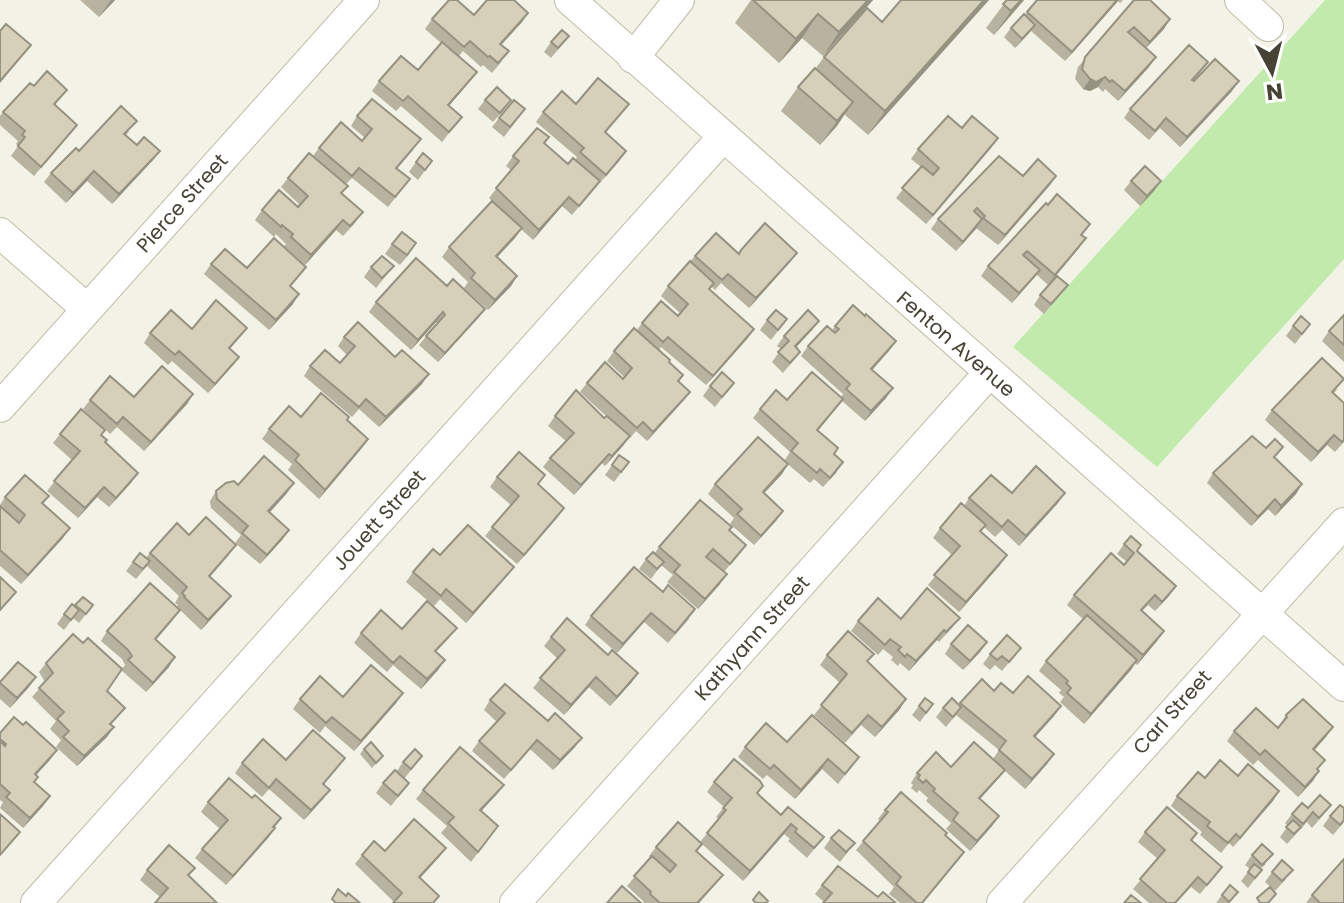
<svg xmlns="http://www.w3.org/2000/svg" width="1344" height="903" font-family="Poppins,sans-serif">
<style>
.green{fill:#c2eaac}
.lines{fill:none;stroke-linecap:round;stroke-linejoin:round}
.minor-casing{stroke:#bfbca8;stroke-width:32}
.minor{stroke:#fff;stroke-width:30}
.wall{fill:#b8b3a0}
.shaded-wall{fill:#969282}
.building{fill:#d6d0ba;stroke:#969282;stroke-width:2}
.labels{text-anchor:middle;dominant-baseline:central;stroke-width:6;stroke-linejoin:round;paint-order:stroke}
.street-label{font-size:20px;fill:#464335;stroke:#fff}
</style>
<rect width="100%" height="100%" fill="#f3f2e6"/>
<path class="green" d="M1325,0H1344V259L1157,467L1013,347Z"/>
<g class="lines">
<defs>
<path id="minor" d="M570,0L1344,686
M1240,0L1268,26
M633,58L679,0
M0,233L87,309
M0,407L364,0
M36,903L722,138
M515,903L989,373
M1002,903L1344,523"/>
</defs>
<use href="#minor" class="minor-casing"/>
<use href="#minor" class="minor"/>
</g>
<path class="wall" d="M80,0H115L99,17Z
M751,0H873L823,56L802,38L779,63L735,23Z
M989,0L868,135L844,114L820,145L781,111L798,87L816,68L824,57L882,22Z
M1007,0H1024L994,35L986,28Z
M1037,0H1123L1120,3L1118,1L1065,61L1031,31L1015,48L1004,37L1011,28L1025,15Z
M1134,0L1164,29L1146,48L1149,67L1118,101L1105,89L1103,92L1098,87L1090,91L1083,89L1075,79L1078,67Z
M528,13L522,22L501,45L502,61L492,73L483,65L481,67L463,51L459,56L477,72L449,106L462,117L442,142L401,106L396,111L372,91L379,81L418,70L441,43L425,29L432,19L474,15Z
M551,42L562,45L551,58L544,52Z
M1202,71L1193,80L1232,91L1180,147L1160,128L1149,140L1124,118L1130,109Z
M34,86L67,90L55,105L77,125L34,176L11,156L18,146L16,144L18,141L0,125V116L3,112Z
M485,100L504,110L493,122L478,109Z
M576,104H629L605,133L619,161L598,184L572,215L562,206L533,240L521,229L515,238L497,257L517,276L511,286L488,310L464,288L468,282L442,257L449,247L496,205L489,198L511,170L506,166L513,156L544,144L568,164L575,160L577,157L536,122L543,112Z
M525,109L504,137L492,127L499,118Z
M357,116L414,149L397,169L410,179L388,207L352,178L346,184L342,194L356,222L343,236L336,230L305,265L284,246L286,244L276,234L274,237L255,220L262,210L298,207L300,205L281,187L288,178L313,156L319,148L362,141L365,138L351,126Z
M962,128L998,138L926,224L896,198L921,167L911,159L918,149Z
M130,131L126,135L137,145L160,151L153,160L112,204L87,181L66,203L44,182L51,173L79,151Z
M432,161L418,180L409,172L416,162Z
M1023,176L1050,185L998,245L976,228L956,251L931,229L938,219Z
M1131,181L1154,191L1140,206L1124,190Z
M1048,205L1082,235L1079,248L1048,285L1036,274L1012,303L981,276L988,266Z
M392,244L410,253L400,265L385,254Z
M741,250L790,262L749,308L721,283L715,290L712,287L709,290L754,329L747,339L706,385L661,347L659,350L669,362L683,375L679,381L690,392L683,401L647,441L636,431L630,438L629,437L605,466L602,463L574,495L543,467L550,458L566,441L548,426L555,416L604,418L606,416L580,392L587,383L623,379L624,377L607,361L614,351L637,330L642,323L678,316L680,313L661,296L668,286L695,256L738,253Z
M211,264L247,268L306,267L291,286L293,304L269,330L204,274Z
M394,266L376,288L364,277L371,267Z
M1068,285L1044,314L1034,305L1040,295Z
M376,302L478,318L438,362L419,345L437,323L436,322L411,350L369,312Z
M853,305L896,341L872,370L893,388L886,398L865,421L842,401L818,431L834,454L837,472L823,487L814,479L810,483L784,461L788,464L782,474L764,493L783,511L754,545L730,524L734,518L708,494L715,484L784,461L790,452L753,418L760,409L787,400L841,397L843,394L801,356L808,346L832,330Z
M1344,315V362L1322,341L1329,331Z
M787,319L771,340L760,330L767,320Z
M819,321L812,330L796,347L800,352L793,361L783,373L772,362L781,349L777,346L784,336Z
M1310,324L1295,344L1286,336L1293,326Z
M247,328L230,349L239,357L232,366L208,393L172,361L168,365L144,343L150,333L192,329Z
M344,337L422,384L379,427L359,409L352,417L304,376L310,366L340,363L347,355L338,346Z
M734,383L715,407L703,396L710,386Z
M1338,389L1334,393L1344,403V442L1335,452L1327,445L1311,462L1265,420L1272,410Z
M193,394L187,404L144,451L117,427L110,434L83,409L90,400Z
M301,417L347,421L361,449L319,499L288,470L292,464L262,439L269,429Z
M60,434L102,436L105,442L138,473L109,507L97,497L78,518L47,491L72,460L53,443Z
M1275,458L1302,484L1296,494L1275,516L1268,509L1251,526L1207,483L1213,473Z
M629,462L614,482L605,475L612,465Z
M497,477L539,485L564,508L517,564L485,536L511,505L490,487Z
M238,485L287,493L270,512L289,530L282,540L260,564L235,543L241,535L211,508L210,501L216,491Z
M1012,493L1058,503L1019,546L1002,530L995,537L984,527L981,532L1000,565L959,612L928,585L952,555L933,538L940,528L964,506L969,498Z
M49,496L43,504L63,538L21,584L0,566V505L5,497Z
M730,530L746,545L724,572L720,584L698,609L667,582L673,575L661,565L651,579L639,569L646,559L654,554L659,547Z
M189,535L229,555L210,577L231,596L224,605L201,630L177,607L178,605L175,603L179,596L147,566L136,579L126,571L133,562L146,558L150,553Z
M1124,544L1137,551L1176,586L1155,611L1148,605L1142,611L1157,641L1137,665L1135,663L1084,724L1060,702L1064,697L1059,693L1061,690L1039,671L1046,661L1083,619L1067,605L1074,595L1124,565L1127,562L1117,554Z
M440,555L514,567L507,576L466,623L440,599L434,606L406,582L413,572Z
M663,592L689,619L668,643L644,622L617,653L585,625L591,616Z
M83,597L93,605L79,623L73,618L64,630L57,624L64,614L74,606Z
M901,619L953,627L939,642L937,640L909,671L900,663L898,666L891,660L893,657L883,649L878,655L851,631L858,621Z
M173,620L156,640L169,667L146,692L121,670L107,691L125,708L111,725L114,727L107,737L77,766L56,747L61,740L50,729L56,721L32,697L45,682L39,672L46,663L83,643L122,669L125,665L122,659L101,641L107,631Z
M402,629L450,637L436,652L445,660L438,670L421,689L393,665L387,672L354,643L361,633Z
M551,637L608,655L638,673L631,683L610,706L589,687L564,715L533,688L557,658L544,646Z
M987,642L980,652L963,670L945,654L951,644Z
M1021,648L1002,671L995,665L990,670L983,664L990,654Z
M827,655L868,662L900,709L875,737L861,725L845,743L814,715L840,683L820,665Z
M982,679L994,691L1013,693L1061,706L1054,716L1035,737L1054,754L1047,764L1025,789L1004,770L980,799L999,816L992,826L970,851L946,829L951,823L926,801L928,798L919,790L917,793L911,788L913,785L911,783L917,773L993,759L999,750L956,715L946,727L936,717L943,708L959,705Z
M0,682L29,687L10,708L0,699Z
M403,693L396,703L354,751L325,726L320,733L293,709L300,699Z
M490,700L575,747L553,770L530,749L504,779L472,751L479,741L497,722L484,710Z
M933,704L920,722L912,715L919,706Z
M1286,715L1333,727L1315,750L1318,770L1319,771L1298,797L1258,760L1253,765L1227,741L1234,731L1278,728Z
M23,725L57,750L36,775L34,782L50,796L43,806L23,828L0,808L3,802L0,800V733Z
M787,742L859,757L838,784L822,769L795,799L767,775L763,779L738,757L745,747Z
M364,749L383,756L372,768L360,754Z
M422,756L404,779L402,792L391,806L376,793L383,783L397,771L403,762Z
M345,758L324,784L323,799L304,820L269,789L262,797L235,773L242,763L286,760Z
M1238,776L1279,791L1233,847L1229,843L1221,853L1200,835L1202,832L1171,806L1177,796L1205,778Z
M714,782L763,786L758,793L760,796L781,815L824,837L807,858L788,841L790,839L784,834L743,881L702,844L697,851L716,884L699,903H643L644,902L627,886L650,858L649,856L656,847L700,842L719,819L716,817L724,807L707,792Z
M423,790L497,794L481,811L498,826L471,862L441,833L447,826L416,799Z
M252,798L281,818L268,838L226,885L195,858L202,849L220,829L201,812L208,802Z
M1308,808L1324,814L1312,828L1307,822L1287,844L1280,837L1288,826L1285,823L1292,814Z
M885,810L946,836L957,861L923,903H900L889,894L894,887L856,850L880,821L878,819Z
M1330,816L1344,822L1333,835L1323,826Z
M1145,832L1197,833L1192,840L1222,867L1200,894L1191,887L1176,903H1149L1133,889L1158,859L1138,842Z
M831,838L848,852L840,862L824,848Z
M446,848L439,857L420,878L439,896L434,903H393L394,902L355,864L362,855L385,851Z
M1252,855L1266,864L1260,869L1262,870L1248,888L1241,881L1250,869L1245,865Z
M195,868L189,876L160,897L140,880L147,870Z
M1272,872L1286,879L1275,891L1265,882Z
M822,885L878,897L824,902L815,894Z
M1222,895L1231,901L1229,903H1216Z
M1312,895L1344,903H1306Z"/>
<path class="shaded-wall" d="M111,0H115L99,17Z
M868,0H873L823,56L839,32Z
M984,0H989L868,135L885,111Z
M1021,0H1024L994,35L1011,11Z
M1117,0H1119L1065,61L1072,52Z
M528,13L522,22L493,54L500,44Z
M818,14L802,38L779,63L796,39Z
M1170,19L1164,29L1143,51L1150,42Z
M1035,25L1028,34L1015,48L1022,39Z
M31,45L24,54L0,83V81Z
M1156,57L1149,67L1118,101L1125,91Z
M477,72L470,81L442,114L448,105Z
M1105,77L1098,87L1090,91L1083,89L1090,79Z
M1239,81L1232,91L1180,147L1187,137Z
M853,102L837,126L820,145L837,121Z
M998,138L991,148L926,224L933,215Z
M160,151L153,160L112,204L119,194Z
M626,151L619,161L599,184L606,175Z
M94,171L87,181L66,203L73,193Z
M1056,176L1050,185L998,245L1005,235Z
M1161,181L1154,191L1140,206L1147,196Z
M569,197L562,206L533,240L539,230Z
M982,219L976,229L956,251L963,242Z
M343,220L336,230L305,265L311,255Z
M522,228L515,238L489,266L496,256Z
M1086,238L1079,248L1048,285L1055,275Z
M797,253L790,262L749,308L756,298Z
M1040,270L1033,279L1012,303L1019,293Z
M517,276L511,286L488,310L495,300Z
M299,294L293,304L269,330L276,320Z
M485,309L478,318L438,362L445,353Z
M443,312L436,322L411,350L418,340Z
M819,321L812,330L788,356L795,346Z
M754,329L747,339L706,385L713,376Z
M896,341L889,351L865,378L871,369Z
M239,357L232,366L208,393L215,384Z
M429,374L422,384L379,427L386,417Z
M893,388L886,398L865,421L871,411Z
M690,392L683,401L647,441L653,432Z
M193,394L187,404L144,451L151,442Z
M1334,435L1327,445L1311,462L1318,452Z
M630,436L623,446L605,466L612,456Z
M368,439L361,449L319,499L325,490Z
M609,454L602,463L574,495L581,485Z
M788,464L782,474L756,502L763,492Z
M138,473L131,483L109,507L116,498Z
M294,483L287,493L262,521L268,511Z
M1302,484L1296,494L1275,516L1281,506Z
M104,487L97,497L78,518L85,508Z
M1065,493L1058,503L1019,546L1026,536Z
M1275,499L1268,509L1251,526L1258,517Z
M564,508L557,518L517,564L524,555Z
M783,511L776,521L754,545L761,536Z
M70,528L63,538L21,584L28,575Z
M289,530L282,540L260,564L267,555Z
M1007,555L1000,565L959,612L966,602Z
M514,567L507,576L466,623L473,613Z
M727,574L720,584L698,609L705,599Z
M1176,586L1169,596L1155,611L1162,602Z
M231,596L224,605L201,630L208,620Z
M651,613L644,622L617,653L623,644Z
M944,630L937,640L909,671L916,661Z
M1164,631L1157,641L1137,665L1143,655Z
M987,642L980,652L963,670L970,661Z
M175,657L169,667L146,692L153,683Z
M445,660L438,670L421,689L427,679Z
M1137,660L1131,670L1084,724L1091,714Z
M638,673L631,683L610,706L617,697Z
M36,677L29,687L10,708L17,698Z
M596,677L589,687L564,715L571,705Z
M403,693L396,703L354,751L361,741Z
M906,699L900,709L875,737L882,727Z
M1061,706L1054,716L1027,746L1034,736Z
M114,727L107,737L77,766L84,756Z
M1333,727L1326,737L1307,758L1313,749Z
M582,738L575,747L553,770L560,760Z
M57,750L50,760L28,784L35,774Z
M1054,754L1047,764L1025,789L1032,779Z
M828,759L822,769L795,799L801,790Z
M1005,770L998,779L972,808L979,798Z
M1319,771L1313,781L1298,797L1305,787Z
M504,785L497,794L473,820L480,810Z
M330,790L323,799L304,820L311,810Z
M1279,791L1273,801L1233,847L1240,838Z
M50,796L43,806L23,828L30,818Z
M999,816L992,826L970,851L977,841Z
M791,824L784,834L743,881L750,871Z
M275,828L268,838L226,885L233,876Z
M446,848L439,857L412,887L419,877Z
M723,875L699,903H697Z"/>
<path class="building" d="M449,0H457L474,15L487,0H514L528,13L500,44L509,51L498,63L490,56L488,57L470,41L464,47L432,19Z
M753,0H868L839,32L818,14L796,39Z
M901,0H984L885,111L824,57L867,8L882,22Z
M1007,0H1021L1011,11L1003,4Z
M1037,0H1117L1072,52L1027,12Z
M1134,0H1150L1170,19L1150,42L1134,27L1128,32L1156,57L1125,91L1112,80L1110,82L1105,77L1096,82L1090,79L1082,69L1085,57Z
M1024,14L1035,25L1022,39L1011,28Z
M6,24L31,45L0,81V31Z
M562,30L569,36L558,48L551,42Z
M442,42L477,72L448,105L462,117L449,132L408,96L403,101L379,81L401,56L418,70Z
M1189,45L1208,62L1192,80L1194,81L1215,59L1239,81L1187,137L1166,118L1155,131L1130,109Z
M815,68L853,102L837,121L798,87Z
M47,71L67,90L54,104L77,125L41,167L18,146L25,137L22,135L25,131L3,112L30,83L34,86Z
M598,78L629,104L605,132L626,151L606,175L580,152L584,148L543,112L562,91L576,104Z
M497,87L511,100L500,113L485,100Z
M372,99L421,139L396,168L410,179L395,197L359,168L352,176L319,148L341,122L362,141L372,129L357,116Z
M514,100L525,109L510,127L499,118Z
M121,106L137,121L124,134L137,145L144,137L160,151L119,194L94,171L73,193L51,173L76,148L79,151Z
M948,116L962,128L972,116L998,138L933,215L902,188L922,166L933,175L939,168L918,149Z
M537,128L549,137L544,143L568,164L573,158L600,181L579,206L569,197L539,230L496,188L519,161L513,156Z
M309,153L348,186L341,193L363,212L350,226L343,220L311,255L291,237L293,234L282,225L281,227L262,210L279,190L298,207L308,196L288,178Z
M423,153L432,161L425,170L416,162Z
M999,156L1023,176L1038,159L1056,176L1005,235L983,218L985,216L977,208L974,211L982,219L963,242L938,219Z
M1145,166L1161,181L1147,196L1131,181Z
M1057,194L1090,224L1081,235L1086,238L1055,275L1027,251L1023,255L1040,270L1019,293L988,266L1046,203L1048,205Z
M492,201L522,228L496,256L517,276L495,300L471,278L475,273L449,247Z
M765,223L797,253L756,298L728,274L722,280L695,256L716,233L739,254L741,250Z
M402,232L416,243L407,255L392,244Z
M274,238L306,267L290,286L299,294L276,320L211,264L225,249L247,268Z
M382,256L394,266L382,278L371,267Z
M416,258L447,286L453,279L485,309L445,353L426,336L445,315L443,312L418,340L376,302Z
M690,261L714,283L709,289L754,329L713,376L668,337L663,342L642,323L661,301L678,316L688,304L668,286Z
M1057,276L1068,285L1051,304L1040,295Z
M216,300L247,328L229,348L239,357L215,384L179,351L175,355L150,333L171,310L192,329Z
M853,305L865,316L866,314L896,341L871,369L893,388L871,411L846,389L850,384L808,346L827,326L835,333L839,329L835,326Z
M776,310L787,319L778,330L767,320Z
M808,310L819,321L795,346L800,352L790,363L778,352L789,341L784,336Z
M1344,315V345L1329,331Z
M1301,316L1310,324L1302,334L1293,326Z
M358,322L395,357L402,350L429,374L386,417L366,399L359,407L310,366L325,350L340,363L355,346L344,337Z
M634,328L670,360L669,362L683,375L678,381L690,392L653,432L643,422L637,428L587,383L605,362L623,379L632,368L614,351Z
M1322,358L1344,379L1332,392L1344,403V440L1342,442L1334,435L1318,452L1272,410Z
M162,366L193,394L151,442L123,417L117,424L90,400L110,376L134,397Z
M722,372L734,383L722,397L710,386Z
M812,372L843,399L817,430L838,448L834,454L843,462L830,478L820,469L817,473L791,451L798,443L760,409L776,390L787,400Z
M576,390L604,418L607,416L630,436L612,456L609,454L581,485L550,458L574,433L555,416Z
M321,393L349,417L347,420L368,439L325,490L295,460L299,455L269,429L289,406L301,417Z
M81,409L105,430L101,435L107,440L105,442L138,473L116,498L104,487L85,508L54,481L80,451L60,434Z
M1252,436L1266,448L1275,439L1283,447L1274,457L1302,484L1281,506L1275,499L1258,517L1213,473Z
M758,437L788,464L763,492L783,511L761,536L737,514L742,509L715,484Z
M519,452L545,475L538,484L564,508L524,555L492,527L519,496L497,477Z
M619,455L629,462L621,472L612,465Z
M264,456L294,483L268,511L289,530L267,555L242,533L248,526L217,499L216,491L226,483L234,481L238,485Z
M1036,466L1065,493L1026,536L1008,520L1002,527L969,498L991,475L1012,493Z
M25,475L49,496L42,503L70,528L28,575L0,550V506L19,523L25,515L5,497Z
M700,500L732,527L729,530L746,545L730,564L713,549L706,557L727,574L705,599L674,572L680,565L659,547Z
M961,503L986,525L980,531L1007,555L966,602L934,575L960,546L940,528Z
M206,517L236,545L209,576L231,596L208,620L184,597L185,596L182,593L187,587L150,553L177,523L189,535Z
M468,525L514,567L473,613L446,589L441,596L413,572L433,549L440,555Z
M1131,536L1141,545L1137,551L1176,586L1162,602L1155,595L1141,610L1164,631L1143,655L1074,595L1111,553L1124,565L1134,553L1124,544Z
M653,552L664,562L657,569L646,559Z
M140,553L150,561L143,569L133,562Z
M634,567L663,592L668,585L695,609L675,633L651,613L623,644L591,616Z
M0,577L16,592L0,610Z
M150,583L180,610L155,639L175,657L153,683L128,660L132,656L128,650L107,631Z
M927,588L960,618L946,632L944,630L916,661L907,654L905,657L898,650L901,647L890,639L885,645L858,621L878,598L901,619Z
M83,597L93,605L86,614L75,605Z
M427,601L457,628L435,651L445,660L427,679L400,656L393,663L361,633L381,610L402,629Z
M72,604L79,610L71,620L64,614Z
M1087,615L1137,660L1091,714L1067,693L1071,688L1066,683L1068,681L1046,661Z
M567,618L608,655L612,650L638,673L617,697L596,677L571,705L540,678L565,650L551,637Z
M968,625L987,642L970,661L951,644Z
M848,631L874,654L867,661L906,699L882,727L868,715L852,733L821,705L847,674L827,655Z
M73,634L83,643L88,638L122,669L107,691L125,708L110,724L114,727L84,756L63,737L69,731L57,719L64,712L39,688L53,673L46,663Z
M1007,635L1021,648L1009,662L1002,656L997,660L990,654Z
M18,662L36,677L17,698L0,683V682Z
M371,665L403,693L361,741L332,717L326,723L300,699L320,676L343,697Z
M1028,676L1061,706L1034,736L1054,754L1032,779L999,750L1006,741L960,703L982,679L994,691L1001,683L1013,693Z
M505,684L548,721L555,713L582,738L560,760L537,740L511,770L479,741L505,713L490,700Z
M925,698L933,704L926,713L919,706Z
M952,698L961,707L953,717L943,708Z
M1303,699L1333,727L1313,749L1325,760L1317,769L1319,771L1305,787L1265,750L1260,755L1234,731L1256,708L1278,728L1287,717L1286,715Z
M812,715L859,757L845,774L828,759L801,790L774,765L770,769L745,747L766,723L787,742Z
M14,717L23,725L26,722L57,750L35,774L38,777L34,782L50,796L30,818L6,797L10,793L0,784V741L5,746L6,744L0,739V733Z
M313,730L345,758L323,784L330,790L311,810L276,779L269,788L242,763L263,739L286,760Z
M371,742L383,756L376,763L364,749Z
M974,742L1005,770L979,798L999,816L977,841L953,820L958,813L933,791L935,789L926,780L923,783L918,778L920,775L917,773L936,752L951,767Z
M460,747L504,785L480,810L498,826L478,852L448,823L454,817L423,790Z
M415,749L422,756L411,769L403,762Z
M734,759L760,781L763,786L757,793L760,796L781,815L788,807L824,837L814,848L795,832L797,829L791,824L750,871L707,833L726,810L723,808L732,798L714,782Z
M1220,760L1238,776L1248,764L1279,791L1240,838L1236,834L1228,843L1207,826L1210,822L1177,796L1198,772L1205,778Z
M395,770L409,783L398,796L383,783Z
M229,778L252,798L255,795L281,818L273,827L275,828L233,876L202,849L228,820L208,802Z
M901,792L947,833L945,835L964,852L922,903H917L896,884L901,877L863,841L888,812L885,810Z
M1320,795L1331,805L1319,818L1313,812L1303,824L1292,814L1302,803L1308,808Z
M1340,805L1344,808V820L1340,825L1330,816Z
M1167,807L1197,833L1191,840L1222,867L1207,885L1198,877L1175,903H1167L1140,879L1165,850L1145,832Z
M0,814L20,832L0,855Z
M414,819L446,848L419,877L439,896L433,903H393L402,893L362,855L374,841L385,851Z
M1293,820L1301,827L1294,834L1286,827Z
M678,822L702,844L696,851L723,875L697,903H660L650,894L651,892L634,876L652,856L670,872L676,865L656,847Z
M839,830L855,843L846,852L831,838Z
M1262,844L1273,854L1262,865L1252,855Z
M169,845L195,868L188,875L217,903H155L168,888L147,870Z
M1344,859V903H1320L1312,895Z
M1282,860L1293,870L1282,881L1272,872Z
M1254,864L1262,870L1255,878L1248,872Z
M838,866L878,897L883,892L896,903H823L832,893L822,885Z
M1230,885L1238,892L1229,902L1222,895Z
M622,886L641,903H607Z
M1270,887L1276,894L1268,903H1260L1257,898Z
M338,889L346,896L348,893L360,903H336L332,899Z
M759,892L768,901L766,903H756L753,900Z
M1131,895L1141,903H1124Z"/>
<g class="labels">
<g class="street-label">
<text transform="translate(182 203) rotate(-48)">Pierce Street</text>
<text transform="translate(956 344) rotate(41)">Fenton Avenue</text>
<text transform="translate(379 520) rotate(-48)">Jouett Street</text>
<text transform="translate(752 638) rotate(-48)">Kathyann Street</text>
<text transform="translate(1172 712) rotate(-48)">Carl Street</text>
</g>
</g>
<g transform="translate(1272 72) rotate(173)" stroke="#ffffff" stroke-width="6" paint-order="stroke">
<path d="M0-6L14 30L0 20L-14 30Z" fill="#464335"/>
<text y="-12" font-size="22" font-weight="bold" text-anchor="middle" fill="#464335">N</text>
</g>
</svg>
